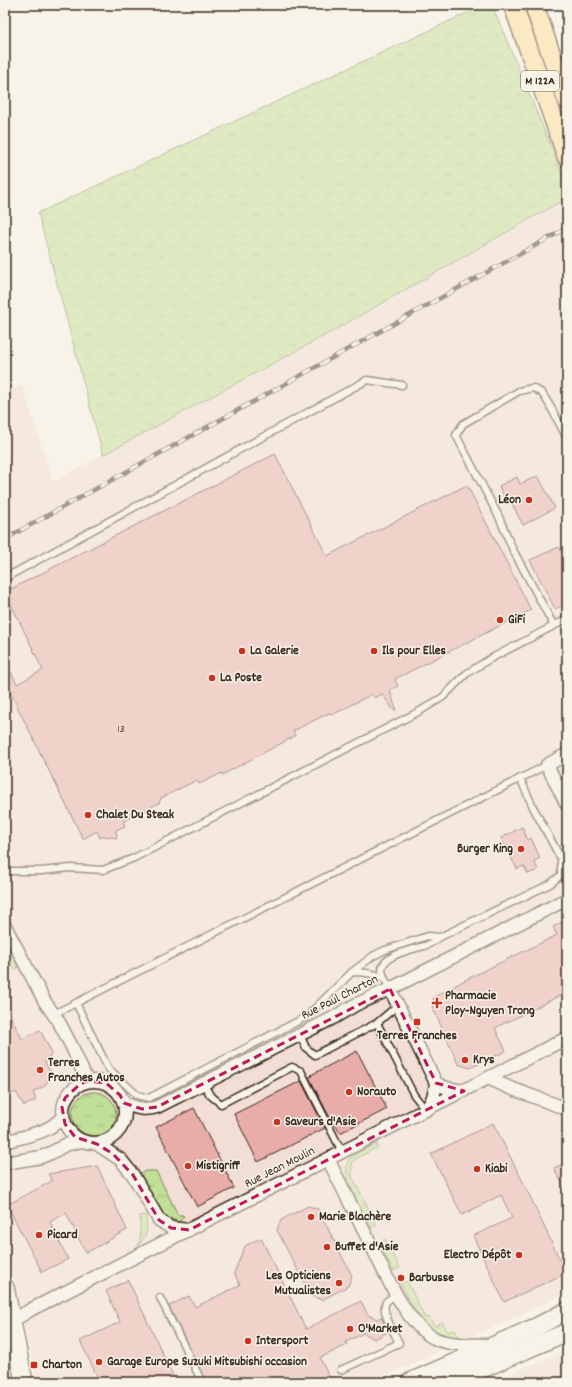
<svg xmlns="http://www.w3.org/2000/svg" width="572" height="1387" font-family="Dekko,sans-serif">
<style>
.built{fill:#f2ded5}
.grass{fill:url(#grass-tufts);stroke:#7e845a}
.building{fill:#e8aca9;stroke:#3b2a1e}
.lines{fill:none;stroke-linecap:round;stroke-linejoin:round}
.lane-casing{stroke:#3b2a1e;stroke-width:9}
.street-casing{stroke:#3b2a1e;stroke-width:15}
.secondary-casing{stroke:#3b2a1e;stroke-width:20}
.primary-casing{stroke:#3b2a1e;stroke-width:21}
.lane{stroke:#f7f3e8;stroke-width:6}
.street{stroke:#f7f3e8;stroke-width:12}
.secondary{stroke:#f7f3e8;stroke-width:17}
.primary{stroke:#fcde96;stroke-width:18}
.rail-casing{stroke:#3b2a1e;stroke-width:4.5}
.rail{stroke:#f7f3e8;stroke-width:3;stroke-dasharray:9;stroke-linecap:butt}
.marked{fill:none;stroke:#c2185b;stroke-width:3;stroke-dasharray:8 5;stroke-linejoin:round}
.poi-dot{fill:#c8321e;stroke:#f7f3e8;stroke-width:1.5}
.labels{text-anchor:middle;dominant-baseline:central;stroke-width:3;stroke-linejoin:round;paint-order:stroke}
.number-label{font-size:11px;fill:#664a41}
.shield{fill:#f7f3e8;stroke:#73665b;stroke-width:1}
.shield-label{font-size:12px;font-weight:bold;fill:#3b2a1e}
.poi-label{font-size:13px;font-weight:bold;fill:#3b2a1e;stroke:#f7f3e8;text-anchor:start}
.street-label{font-size:13px;fill:#3b2a1e;stroke:#f7f3e8}
</style>
<defs>
<pattern id="grass-tufts" width="24" height="20" patternUnits="userSpaceOnUse"><rect width="24" height="20" fill="#c0df97"/><path d="M3 7l-1-3M5 7V3M7 7l1-3M15 17l-1-3M17 17v-4M19 17l1-3" fill="none" stroke="#a6c082"/></pattern>
</defs>
<rect width="100%" height="100%" fill="#f7f3e8"/>
<filter id="ink" filterUnits="userSpaceOnUse"><feTurbulence type="fractalNoise" baseFrequency=".025" numOctaves="2"/><feDisplacementMap in="SourceGraphic" scale="8" xChannelSelector="R" yChannelSelector="G"/><feConvolveMatrix kernelMatrix="1 2 1 2 8 2 1 2 1" color-interpolation-filters="sRGB"/></filter>
<g filter="url(#ink)">
<path class="built" d="M567,198V1293L372,1382H37L5,1240V394L22,385L53,482L324,336Z
M567,1349V1382H493Z"/>
<path class="grass" d="M484,5H492L567,185V198L324,336L103,455L38,213Z
M5,941L18,967L16,970L14,969L9,960L5,959Z
M72 1114a22 22 0 1 1 44 0a22 22 0 1 1-44 0Z
M377,1144L378,1147L357,1158L354,1160L352,1165V1176L377,1225L371,1228C364,1215 340,1174 348,1161C353,1152 368,1148 377,1144Z
M146,1171H156L178,1215H183L184,1216L179,1222L164,1216L143,1182L140,1173Z
M145,1215C149,1228 147,1236 138,1246L140,1239V1216Z
M385,1239L400,1268L393,1271L379,1243Z
M407,1281L425,1318L429,1317L434,1326L442,1322L448,1332L455,1330L459,1338C423,1334 415,1313 401,1284Z"/>
<path class="building" d="M275,454L327,556L467,485L531,610L395,679L398,686L390,690L396,710L394,711L382,694L375,698L372,694L334,714L329,713L293,731L295,736L222,775V773L199,784L197,780L161,798L159,803L123,822L125,826L116,830L117,838L104,836L100,838L97,831L83,839L5,682V661L17,684L43,670L5,592Z
M538,476L555,508L523,525L509,498L506,500L499,486L517,477L520,484Z
M559,547L567,562V603L555,609L530,560Z
M522,827L528,840L531,838L540,858L534,861L538,870L528,874L524,866L517,869L501,838Z
M567,919V992L495,1028L506,1051L470,1068L458,1064L432,1006L434,997L469,978L557,935L553,927Z
M5,1005L22,1039L40,1030L52,1053L45,1062L51,1074L45,1086L33,1092L36,1100L24,1106L16,1092L5,1098Z
M357,1051L387,1109L340,1133L335,1123L333,1124L309,1077L312,1076L311,1075Z
M301,1081L325,1128L258,1162L234,1114Z
M194,1108L234,1188L197,1207L156,1127Z
M493,1123L524,1184L566,1273L504,1302L473,1236L512,1218L501,1195L462,1215L431,1154Z
M567,1162V1194L554,1168Z
M97,1166L127,1230L86,1253L66,1213L50,1222L68,1259L42,1272L7,1205L52,1181L48,1174Z
M308,1206L318,1209L352,1276L348,1286L322,1300L311,1296L277,1230L281,1220Z
M261,1238L306,1329L361,1301L368,1315L377,1319L381,1317L388,1332L374,1339L364,1333L346,1342L347,1345L320,1358L329,1377L320,1382H206L169,1306L189,1296L195,1307L240,1285L234,1273L245,1246Z
M128,1280L176,1382H100L80,1341L120,1322L106,1291Z"/>
<g class="lines">
<defs>
<path id="lane" d="M5,578L367,380L402,385
M554,626L513,550L499,517L456,435L463,424L519,391L533,388L542,393L550,406L567,438
M5,871H41L71,868L103,870L134,858L420,711L443,697L466,674L488,660L567,619
M352,972L373,956L385,950L428,936L440,937
M390,989C387,983 382,975 382,969C383,954 416,949 427,945C432,943 436,940 440,937L550,884L561,875V859L533,807L520,778
M76,1003L108,1068L137,1095L149,1098L306,1017L352,972C364,972 374,973 384,978
M54,1014L547,765
M377,1023L398,1005
M300,1035L306,1048L315,1055L377,1023L414,1095L426,1110
M203,1083L210,1095L221,1104L292,1067L301,1071L342,1152
M160,1298L202,1382
M341,1370L399,1343C395,1334 380,1311 386,1302C388,1299 393,1297 397,1295"/>
<path id="street" d="M567,754L547,765L567,805
M5,926L45,1002L59,1022L72,1047L87,1081
M390,989L436,1083L446,1088L464,1091
M488,1078L510,1088L567,1109
M63 1112a31 31 0 1 1 62 0a31 31 0 1 1-62 0Z
M124,1103C136,1108 144,1111 157,1107L333,1018L355,1005L390,989L567,899
M426,1110C432,1102 435,1093 436,1083
M5,1142C24,1136 50,1133 62,1117
M97,1144L121,1160L133,1175L159,1220L171,1228L189,1230
M328,1159C342,1187 356,1215 370,1243C384,1270 406,1325 434,1338C450,1346 473,1344 491,1345
M5,1163L41,1157L51,1153L65,1145L82,1141
M5,1322L12,1321L32,1309L567,1038"/>
<path id="secondary" d="M5,1287L24,1382
M410,1382L538,1326L567,1311
M452,1382L567,1332"/>
<path id="primary" d="M513,5L567,157
M534,5L567,100"/>
</defs>
<use href="#lane" class="lane-casing"/>
<use href="#street" class="street-casing"/>
<use href="#secondary" class="secondary-casing"/>
<use href="#primary" class="primary-casing"/>
<use href="#lane" class="lane"/>
<use href="#street" class="street"/>
<use href="#secondary" class="secondary"/>
<use href="#primary" class="primary"/>
<defs>
<path id="rail" d="M5,539L567,228"/>
</defs>
<use href="#rail" class="rail-casing"/>
<use href="#rail" class="rail"/>
</g>
</g>
<path d="M0 0H572V1387H0ZM390,989L436,1083L464,1091L189,1230L171,1228L159,1220L133,1175L113,1154L97,1144L75,1137L65,1124L62,1107L65,1098L79,1085L87,1081L106,1083L120,1095L124,1103L142,1109L157,1107Z" fill="#f7f3e8" fill-opacity=".55" fill-rule="evenodd"/>
<path class="marked" d="M390,989L436,1083L464,1091L189,1230L171,1228L159,1220L133,1175L113,1154L97,1144L75,1137L65,1124L62,1107L65,1098L79,1085L87,1081L106,1083L120,1095L124,1103L142,1109L157,1107Z"/>
<g class="poi-dot">
<circle cx="529" cy="500" r="4"/>
<circle cx="500" cy="620" r="4"/>
<circle cx="242" cy="651" r="4"/>
<circle cx="374" cy="651" r="4"/>
<circle cx="212" cy="678" r="4"/>
<circle cx="88" cy="815" r="4"/>
<circle cx="521" cy="849" r="4"/>
<path d="M435 997h4v4h4v4h-4v4h-4v-4h-4v-4h4z"/>
<rect x="413" y="1018" width="8" height="8" rx="2"/>
<circle cx="465" cy="1060" r="4"/>
<circle cx="40" cy="1070" r="4"/>
<circle cx="349" cy="1092" r="4"/>
<circle cx="277" cy="1122" r="4"/>
<circle cx="188" cy="1166" r="4"/>
<circle cx="477" cy="1169" r="4"/>
<circle cx="311" cy="1217" r="4"/>
<circle cx="39" cy="1235" r="4"/>
<circle cx="327" cy="1247" r="4"/>
<circle cx="519" cy="1255" r="4"/>
<circle cx="401" cy="1278" r="4"/>
<circle cx="339" cy="1283" r="4"/>
<circle cx="350" cy="1329" r="4"/>
<circle cx="248" cy="1341" r="4"/>
<circle cx="99" cy="1362" r="4"/>
<rect x="30" y="1361" width="8" height="8" rx="2"/>
</g>
<g class="labels">
<g class="number-label">
<text x="121" y="730">13</text>
</g>
<rect class="shield" x="521" y="71" width="38" height="20" rx="3"/>
<g class="shield-label">
<text x="540" y="81">M 122A</text>
</g>
<g class="poi-label">
<text x="521" y="500" text-anchor="end">Léon</text>
<text x="508" y="620">GiFi</text>
<text x="250" y="651">La Galerie</text>
<text x="382" y="651">Ils pour Elles</text>
<text x="220" y="678">La Poste</text>
<text x="96" y="815">Chalet Du Steak</text>
<text x="513" y="849" text-anchor="end">Burger King</text>
<text x="445" y="996">Pharmacie<tspan x="445" dy="15">Ploy-Nguyen Trong</tspan></text>
<text x="417" y="1036" text-anchor="middle">Terres Franches</text>
<text x="473" y="1060">Krys</text>
<text x="48" y="1063">Terres<tspan x="48" dy="15">Franches Autos</tspan></text>
<text x="357" y="1092">Norauto</text>
<text x="285" y="1122">Saveurs d'Asie</text>
<text x="196" y="1166">Mistigriff</text>
<text x="485" y="1169">Kiabi</text>
<text x="319" y="1217">Marie Blachère</text>
<text x="47" y="1235">Picard</text>
<text x="335" y="1247">Buffet d'Asie</text>
<text x="511" y="1255" text-anchor="end">Electro Dépôt</text>
<text x="331" y="1276" text-anchor="end">Les Opticiens<tspan x="331" dy="15">Mutualistes</tspan></text>
<text x="409" y="1278">Barbusse</text>
<text x="358" y="1329">O'Market</text>
<text x="256" y="1341">Intersport</text>
<text x="107" y="1362">Garage Europe Suzuki Mitsubishi occasion</text>
<text x="42" y="1365">Charton</text>
</g>
<g class="street-label">
<text transform="translate(340 998) rotate(-27)">Rue Paul Charton</text>
<text transform="translate(280 1168) rotate(-27)">Rue Jean Moulin</text>
</g>
</g>
<rect width="572" height="1387" fill="none" stroke="#f7f3e8" stroke-width="20"/>
<rect x="10" y="10" width="552" height="1367" fill="none" stroke="#3b2a1e" stroke-width="1.5" filter="url(#ink)"/>
</svg>
